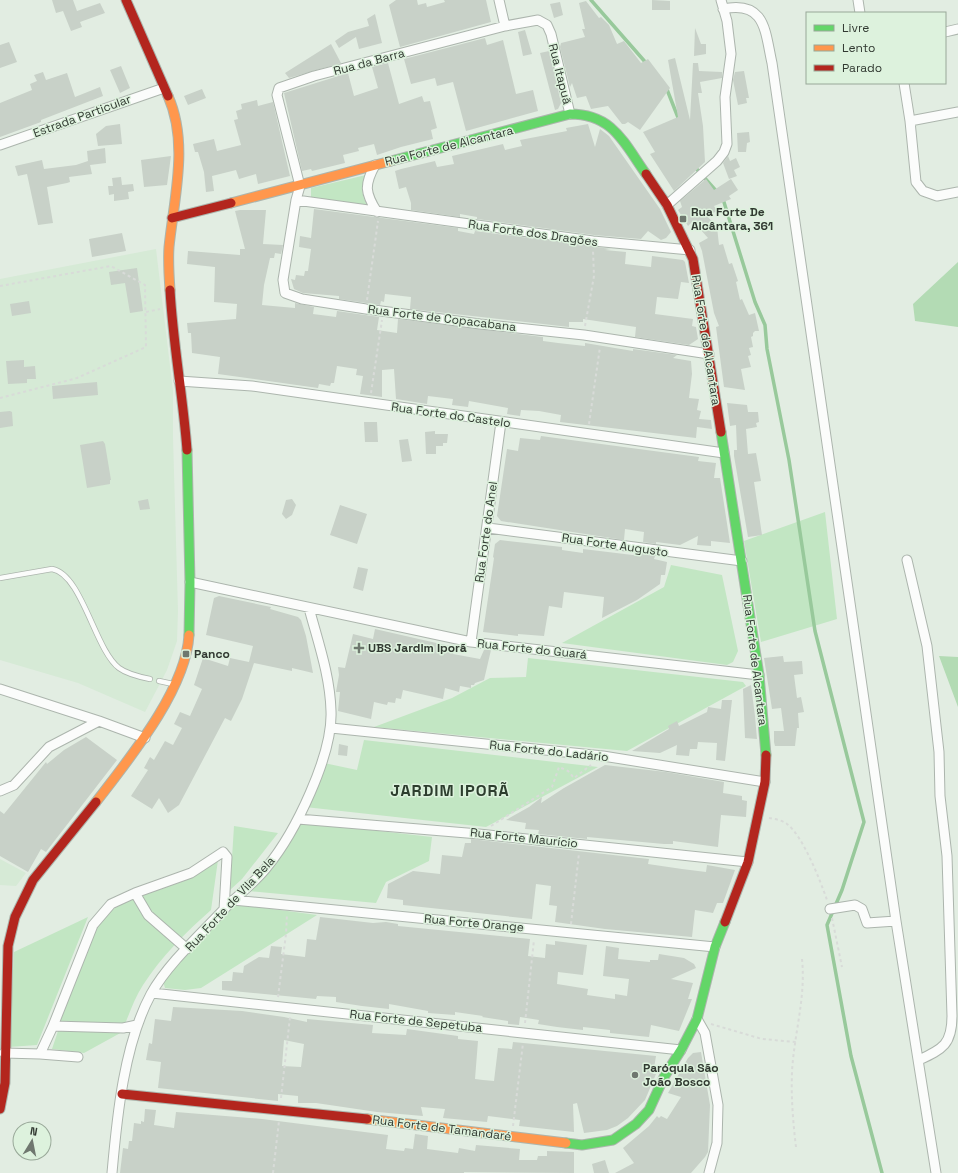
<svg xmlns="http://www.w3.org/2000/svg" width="958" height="1173" font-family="'Space Grotesk',sans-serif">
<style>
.built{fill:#d6ead6}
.green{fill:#c2e6c3}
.forest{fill:#b3dbb4}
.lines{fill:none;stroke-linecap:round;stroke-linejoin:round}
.stream{stroke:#98c99b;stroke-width:3.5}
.building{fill:#c8d1c8;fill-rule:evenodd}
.lane-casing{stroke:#acb5ad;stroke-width:6}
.street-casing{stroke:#acb5ad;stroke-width:11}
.fast-casing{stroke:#acb5ad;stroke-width:11}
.slow-casing{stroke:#acb5ad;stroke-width:11}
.jam-casing{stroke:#acb5ad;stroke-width:11}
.path{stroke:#d8dbd8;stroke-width:2;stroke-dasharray:3 3;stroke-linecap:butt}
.lane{stroke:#fbfcfb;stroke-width:4.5}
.street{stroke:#fbfcfb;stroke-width:9}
.fast{stroke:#63d668;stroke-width:9}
.slow{stroke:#ff974d;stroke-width:9}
.jam{stroke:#b3261e;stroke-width:9}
.poi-dot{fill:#6f786f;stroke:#ddf2dd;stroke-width:1.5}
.labels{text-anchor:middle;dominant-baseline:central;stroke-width:3;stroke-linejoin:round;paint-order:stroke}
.street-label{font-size:12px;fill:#313931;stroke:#ddf2dd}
.poi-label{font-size:12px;font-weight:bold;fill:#313931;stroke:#ddf2dd;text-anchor:start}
.district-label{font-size:16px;font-weight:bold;letter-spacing:1px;fill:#2d3e2e;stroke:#ddf2dd}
</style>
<rect width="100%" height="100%" fill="#e2ede2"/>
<path class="built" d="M156,249L173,391V437L178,611L177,641L167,670L145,712L78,683L0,660V279Z
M0,859L26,873L16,886L0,885Z"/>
<path class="green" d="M366,175C361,187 361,195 368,207L311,198V188Z
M825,512L837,619L761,642L744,541Z
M671,565L722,575L738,651L733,662L727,665L562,643L664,587Z
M528,658L743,682L746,686L627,751L374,727L452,698L490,678L526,677Z
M364,740L598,767L486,827L305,807L324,763L357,770Z
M299,822L432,837L429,861L386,882L376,903L248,891Z
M234,826L278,833L242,879L230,890Z
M218,860L211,910C186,932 161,957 143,985C135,997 130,1012 125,1024L60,1022L96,926L109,912L124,902L184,881Z
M236,904L317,915L201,988L185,990L165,988L163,981L179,961Z
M88,917L37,1045L9,1047L14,952Z
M58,1031H124L84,1053L52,1049Z"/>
<path class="forest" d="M958,262V327L915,321L913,304Z
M939,656L958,657V707Z"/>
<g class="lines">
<path class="stream" d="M591,0L647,64
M666,87L679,120
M694,166L718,193
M723,199L755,302L765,325L767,349L789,460L815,631L864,822L842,890L827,925L851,1056L882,1173"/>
</g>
<path class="building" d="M52,0H73L77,11L100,3L105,13L80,22L82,27L71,31L63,11L56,13Z
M396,0H417L418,5L426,3L427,7L445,2L444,0H486L491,22L400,47L389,5Z
M652,0L670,1V10H652Z
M586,1L599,18L601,17L609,25L617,44L624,41L641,63L648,59L670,88L640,130L628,122L625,124H622L608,106L591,109L586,96L577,98L572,83L570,87L560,47L561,43L585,37L582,29H585L579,3Z
M560,2L563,15L554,18L550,4Z
M375,14L382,43L359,49L356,37L339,48L335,41L348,32L369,26L367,19Z
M695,28L701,44H706V54L694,56Z
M525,30L532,54L523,56L518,32Z
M485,38L487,45L503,40L516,94L533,90L538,111L466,131L453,82L437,86L435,78L411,84L404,59Z
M9,42L17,62L0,68V45Z
M331,44L341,63L289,78L285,73Z
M549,51L561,103L558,109L555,110L540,53Z
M675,58L690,120L693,63H698L699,71L722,72V78L700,82L702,93H698L703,126L705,162L674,191L650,154L655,152L643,132L678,117L668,60Z
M388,63L399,104L422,96L424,102L430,101L437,128L431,130L433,139L401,147L377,155L374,144L358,148L359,151L343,155L345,163L312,171L311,169L302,171L284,93L348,73L354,96L378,88L372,67Z
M121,66L130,88L120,93L110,70Z
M744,71L749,98H746L747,103L738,105L733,80L735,72Z
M43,72L46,80L67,73L75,97L100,87L103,96L41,120V122L0,137V103L32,90L30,84L37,81L34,75Z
M202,89L206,98L188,105L184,96Z
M257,100L258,106L273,102L290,176L258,184L256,174L239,179L236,170L212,176L214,191L206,192L204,172L198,152H195L193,144L214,139L217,151L241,145L234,120L238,119L236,111L242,109L241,104Z
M120,124L122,144L98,146L96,134L106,126Z
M588,124L595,147L600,129L609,136L660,209L671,232L666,238L661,240L648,231L641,239L594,235L477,219V217L460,214V217L411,210V203L406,187L399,189L395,171L401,169L435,161L437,167L454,164L452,156L503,144L505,150L522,146L520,140L567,131L566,128Z
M749,132L750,142L747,143L746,152H738L737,133Z
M105,148L106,163L90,165L92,174L69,177L70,182L67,183L47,187L53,223L38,225L27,174L18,176L15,166L42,160L44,169L76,165L88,161L87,151Z
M171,156L167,185L144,187L141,160Z
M728,156L730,161L736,158L740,167L734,170L737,176L729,179L723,163Z
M121,177L122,185L133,184L134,191L128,192L129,199L114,201V194L109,195L108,186H113L112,178Z
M706,179L714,190L731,179L738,190L729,196L731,199L714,206L717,211L707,216L717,227L719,245L723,244L729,264L732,263L738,281L736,282L740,300L742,299L749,315L755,313L759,331H755L753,333V336L751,337L753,347L749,348L751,355L748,356L751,367L741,369L745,390L724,387L716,327L719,326L714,313L702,251L699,243L708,238L693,221L688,226L678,210L682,207L680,201Z
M314,209L458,228V231L474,234L475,231L611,249L605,250L626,252L625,264L651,267L652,256L683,260L685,262L689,283L681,282L678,299L657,297L655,314L693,319L692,326L696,327L698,339L689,345L635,337L636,327L583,319V322H569V327L410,309L411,297L385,294L384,302L381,301L380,305L339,299V296L303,293L294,289L291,279L295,280L296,275L304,276L305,271H308L311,249L299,247L300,236L311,238Z
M240,210H266L263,244L283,245L281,254L275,253L274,258H270L264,285L262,305L295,308V303L314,307L313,314L336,317L337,311L379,317L377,330L397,333L398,319L543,337V341L558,343L585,346V343L633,351V349L677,355L673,358L691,361L692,374L689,398L699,399L697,410L701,411L699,419L711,420L712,429L697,427L696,438L560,422L561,415L539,411L521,410L520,416L507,414L508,408L469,401L468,407L452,405L453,399L428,396L427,404L396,399L394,369L382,370V397L360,394L363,376L356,375L357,369L337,366L334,383H331L330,386L319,384L318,388L218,374L220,357L192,353L191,333H188L187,323L236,319L237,304L214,302L215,267L187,264L188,251L240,255V249H245L235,211Z
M122,233L126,251L92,257L89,239Z
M137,268L143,311L130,313L125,283L111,285L109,272Z
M29,301L31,313L12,316L10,304Z
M24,360V367L35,366L36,379H27V383L8,384L6,361Z
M97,382L98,395L53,399L52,386Z
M727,403L747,405L748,412H758L759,422L756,423L757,427L746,429L748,454L756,453L761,481L754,482L762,535L748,537L734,456V450H737L736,425L730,426Z
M10,411L12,412L13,426L0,428V412Z
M364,422H377L378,442H365Z
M435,431V434H448L447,443H443V446H436V454H426L425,432Z
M541,436L699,457L698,461L716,463L714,478H720L730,543L711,541V546L697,545L698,536L680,545L656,542V544L643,542L644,532L625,529L624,540L501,521L497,516L507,449L518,451L520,438L540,440Z
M408,439L412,461L402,462L399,440Z
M103,441L105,444L111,480H110V484L87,488L80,445Z
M148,499L150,509L140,510L138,501Z
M292,499L296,505L292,515L286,519L282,514L286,500Z
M340,505L367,514L357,544L330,535Z
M500,540L562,547V550L583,553V549L641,556V554L655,556L654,559L667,562L665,575H661L660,584L637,600L602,618L604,597L564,592L562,608L549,606L544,636L518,634V636L483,632L494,558L493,557L495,544Z
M358,567L368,569L363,591L353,588Z
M219,596L271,607L270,609L298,617L301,620L306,636L313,673L292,668V671L254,663L242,699L231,721L225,718L179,805L168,813L159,798L152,809L131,796L148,770L144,768L150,757L154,760L165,741L173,745L182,728L174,724L180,712L190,716L202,689L194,685L203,658L228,666L230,658L249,662L253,646L206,635L214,598Z
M375,629L454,647L453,654L480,659L484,650H491L484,680L475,683L474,685H471V688L460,686L459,692L445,688L443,699L403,690L401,699L396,698L395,703L388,702L387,705L374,702L371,719L338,711L340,692H336L339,675L338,667L345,668L353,634L373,639Z
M783,656L784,662L802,661L803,674L794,675L797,698L801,697L804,712L798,713L799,728H797L795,746H775L774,742V731H784L781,708L772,709L764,658Z
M751,685L755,716L757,739L745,738L743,689Z
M722,700H732L725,761L716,760L717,743L698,742L697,749H690L689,756L676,755L677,745L660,753L632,751L669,729L668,726L677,721L679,726L707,712L708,707L721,709Z
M86,737L117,760L49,848L46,852L41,849L28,872L0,856V811L4,814L46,762L47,764L64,750Z
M339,744L348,746L347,756L338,755Z
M605,765L666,772L724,782L723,793L742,796V800L747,801L746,817L721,815L718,847L673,841V844H664L587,837V839L538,834L539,830L525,829L526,823L506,820L529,807L542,797L541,803L564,788Z
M471,839L649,859L648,864L682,869L706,872L707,865L735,870L723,903H717L713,913L695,910L692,937L605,929L555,922L557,906L549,905L551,886L536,884L532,919L403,905V900L387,898L388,884L413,871L440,874L442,855L462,857L465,843H471Z
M320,917L373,923L386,922L398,924V926L530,939L528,956L545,958L546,944L555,945V941L587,945L583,975L558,972L557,984L588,989L587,995L615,999V994L627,996L629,979L603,976L606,946L619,948L618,959L650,962V960H658L659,954L684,958L694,964L696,968L671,979L693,983L688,999H692L679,1031L651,1025L649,1037L610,1033V1030L583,1027V1030L557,1027L538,1024L539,1020L520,1017L519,1025L508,1024V1021L482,1017L483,1016L455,1012V1015L428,1013V1011L389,1004V1009L362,1006L336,1002V997L317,996L316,999L222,990V981H232L233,972L243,973L244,966L259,957L269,958L271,946L282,947L281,954L305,957L307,939L316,940Z
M173,1007L242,1011L284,1017L307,1022V1019L373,1025L372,1033L406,1035L407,1029L458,1036V1039L478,1041L475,1079L483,1080L494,1081L498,1048L512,1049L513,1042L656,1056L653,1074H656L645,1100L628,1118L617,1126L607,1130L584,1133L577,1103L573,1104L574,1132L519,1126L520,1120L488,1116L487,1122L443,1118L445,1109L421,1107L423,1116L377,1112L316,1103H298V1096L278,1094V1101L158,1088L161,1062L146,1060L149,1043L152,1044L155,1019L171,1021ZM284,1040L304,1044L301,1067L282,1066Z
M701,1052L710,1105L708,1152L705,1157L691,1173H615L634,1163L623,1148L649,1126L657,1116L659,1118L661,1116L667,1119L681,1097L668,1093L688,1058L693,1053Z
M145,1109L156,1110L154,1125L174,1128L176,1112L262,1119L388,1135L386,1149L404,1151L405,1148L413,1149L415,1134L428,1136L427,1149L458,1153L459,1148L475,1151L476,1145L520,1149L519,1160H537L538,1156H547V1151L574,1152V1173L464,1172V1173H120L123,1148L128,1149L129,1141H132L134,1123L141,1124V1121L144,1122Z
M605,1160L609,1173H594L592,1164Z"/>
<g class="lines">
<defs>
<path id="lane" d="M0,578L52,569C82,574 95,650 119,668C127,674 140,677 150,679
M159,681L173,684"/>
<path id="street" d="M499,0L505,26
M858,0L860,13
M723,9C766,0 765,32 772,63L896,921L936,1173
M945,32L958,29
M904,83L910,121L916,182L923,191L937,196L958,192
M570,114L551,34L547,25L538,20L505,26L314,76L279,88L277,95L300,186L296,200L283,280L285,293L302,299L366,309L480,324L584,335L709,354
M910,121L958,112
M0,145L164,88
M375,165C364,185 365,193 377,212
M296,200L593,241L690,250
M667,205L717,161L724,152L727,144L725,97L731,54L727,21L721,0
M179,381L252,386L724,453
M488,528L742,561
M907,560L927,646L939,752L940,796L947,856L952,1016C952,1044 943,1049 919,1060
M190,582L471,642L759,675
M471,642L501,422
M0,689L99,721L145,738
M331,728L603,756L765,782
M0,791L14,785L49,747L99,721
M298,819L479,834L748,862
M233,900L715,947
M830,909L855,905L862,909L867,923L896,921
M187,949L148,915L135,893L191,873L223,852L227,857L224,910
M152,993L681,1050
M697,1019L705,1033L718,1105L717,1143L709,1173
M53,1026L93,925L111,904L135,893
M4,1053L40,1054L53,1026L123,1028L137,1025
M40,1054L78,1057
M112,1173C117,1116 124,1044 151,994C168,963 204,931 228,905C241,893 256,881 267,867C295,833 333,755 331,711C330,675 318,642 309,608"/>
<path id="fast" d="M391,161L570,114C613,114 624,143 646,174
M721,432L759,675L766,755
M187,450L190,582L189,635
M566,1143L582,1145L613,1140L636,1124L649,1110L664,1077L681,1050L697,1019L715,947L725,922"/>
<path id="slow" d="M168,96C189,143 174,198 169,247C168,261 169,276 170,290
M231,203L391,161
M96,802C129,759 186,690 189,635
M367,1119L566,1143"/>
<path id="jam" d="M126,0L168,96
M646,174L667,205L693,259L721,432
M172,218L231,203
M170,290C173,344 183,396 187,450
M725,922L748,862L765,782L766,755
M122,1094L367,1119
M0,1109L5,1083L8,946L15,917L33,880L96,802"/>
</defs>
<use href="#lane" class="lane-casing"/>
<use href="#street" class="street-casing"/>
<use href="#fast" class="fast-casing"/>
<use href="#slow" class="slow-casing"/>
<use href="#jam" class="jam-casing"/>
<path class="path" d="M0,286L111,266L145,285L146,347L77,378L0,398
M367,300L378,221
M146,312L160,309
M585,326L594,276L593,251
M371,393L382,320
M589,424L600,347
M769,818C775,819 782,820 787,824C803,836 820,880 827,900
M491,826L552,787L559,767L568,771L574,778L591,765
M832,918L842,967
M571,924L579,853
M278,997L286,934L287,914
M525,1023L534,940
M711,1024L762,1039L796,1042
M281,1098L290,1017
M513,1126L523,1043
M796,1147C793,1122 791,1097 792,1072C794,1034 806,998 802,959
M273,1173L279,1121"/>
<use href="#lane" class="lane"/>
<use href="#street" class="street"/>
<use href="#fast" class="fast"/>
<use href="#slow" class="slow"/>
<use href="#jam" class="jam"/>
</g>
<g class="poi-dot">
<rect x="679" y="215" width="8" height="8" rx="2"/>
<path d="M357 642h4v4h4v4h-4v4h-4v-4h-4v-4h4z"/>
<rect x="182" y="650" width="8" height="8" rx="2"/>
<circle cx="635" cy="1075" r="4"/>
</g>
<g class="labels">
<g class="street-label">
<text transform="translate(369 62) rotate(-15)">Rua da Barra</text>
<text transform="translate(560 74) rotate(76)">Rua Itapuã</text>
<text transform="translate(82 116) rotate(-20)">Estrada Particular</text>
<text transform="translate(449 146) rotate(-14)">Rua Forte de Alcantara</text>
<text transform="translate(533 233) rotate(8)">Rua Forte dos Dragões</text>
<text transform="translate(442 318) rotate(7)">Rua Forte de Copacabana</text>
<text transform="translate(706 340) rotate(81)">Rua Forte de Alcantara</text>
<text transform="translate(451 415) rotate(8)">Rua Forte do Castelo</text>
<text transform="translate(486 532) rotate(-82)">Rua Forte do Anel</text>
<text transform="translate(615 545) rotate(8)">Rua Forte Augusto</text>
<text transform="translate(532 649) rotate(6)">Rua Forte do Guará</text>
<text transform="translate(755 660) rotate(83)">Rua Forte de Alcantara</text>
<text transform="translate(549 751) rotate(6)">Rua Forte do Ladário</text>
<text transform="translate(524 838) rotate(6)">Rua Forte Maurício</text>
<text transform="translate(230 904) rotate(-47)">Rua Forte de Vila Bela</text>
<text transform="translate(474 923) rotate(5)">Rua Forte Orange</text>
<text transform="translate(416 1021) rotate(6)">Rua Forte de Sepetuba</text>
<text transform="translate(442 1128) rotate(7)">Rua Forte de Tamandaré</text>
</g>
<g class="poi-label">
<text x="691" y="212">Rua Forte De<tspan x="691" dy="14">Alcântara, 361</tspan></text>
<text x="368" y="648">UBS Jardim Iporã</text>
<text x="194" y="654">Panco</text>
<text x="643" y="1068">Paróquia São<tspan x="643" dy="14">João Bosco</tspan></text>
</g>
<g class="district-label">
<text x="450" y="790">JARDIM IPORÃ</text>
</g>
</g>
<rect x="806" y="12" width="140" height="72" fill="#ddf2dd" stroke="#98a898"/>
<rect x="814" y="25" width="20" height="6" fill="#63d668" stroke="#98a898"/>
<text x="842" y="32" font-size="12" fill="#313931">Livre</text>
<rect x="814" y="45" width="20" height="6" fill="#ff974d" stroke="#98a898"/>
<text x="842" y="52" font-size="12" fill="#313931">Lento</text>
<rect x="814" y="65" width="20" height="6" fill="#b3261e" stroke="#98a898"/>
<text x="842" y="72" font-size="12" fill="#313931">Parado</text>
<g transform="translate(32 1141) rotate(10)"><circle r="19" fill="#ddf2dd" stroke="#98a898"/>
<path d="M0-3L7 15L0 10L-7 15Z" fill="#6f786f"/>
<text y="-6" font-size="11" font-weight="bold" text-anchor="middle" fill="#313931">N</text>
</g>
</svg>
